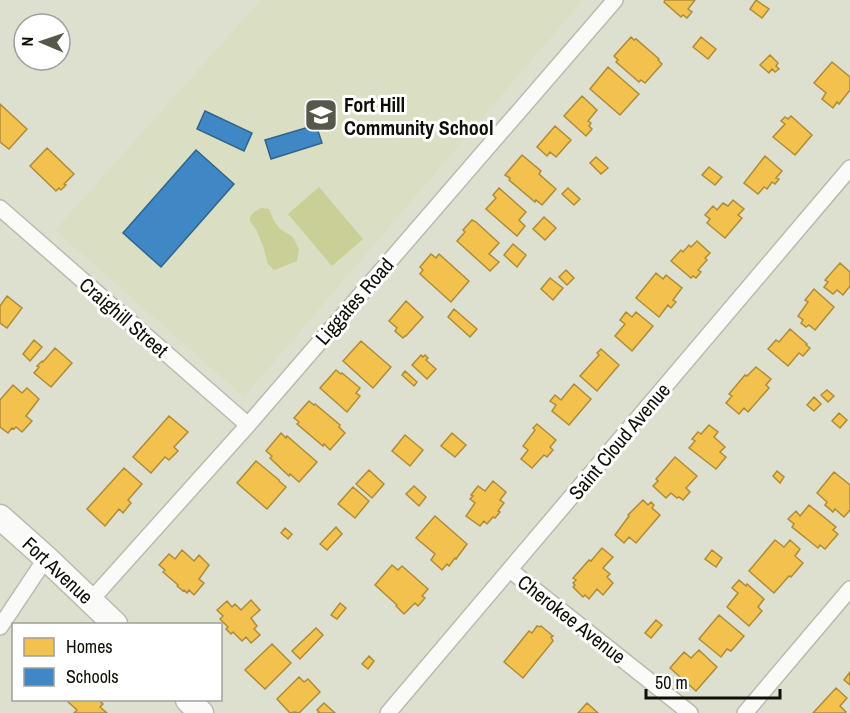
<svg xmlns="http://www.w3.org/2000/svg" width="850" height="713" font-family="'Archivo Narrow',sans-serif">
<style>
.built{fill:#dadec3}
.green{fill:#c9cf96}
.homes{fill:#f2c14e;stroke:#ae8c38;stroke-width:1.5}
.schools{fill:#3f88c5;stroke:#30648c;stroke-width:1.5}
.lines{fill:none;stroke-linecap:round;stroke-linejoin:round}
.minor-casing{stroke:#b9bbaf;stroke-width:18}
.primary-casing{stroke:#b9bbaf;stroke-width:27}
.minor{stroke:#fafaf8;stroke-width:15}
.primary{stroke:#fafaf8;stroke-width:24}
.labels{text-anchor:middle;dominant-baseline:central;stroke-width:6;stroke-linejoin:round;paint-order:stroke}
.poi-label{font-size:20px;font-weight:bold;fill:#0e0f06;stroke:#fff;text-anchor:start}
.street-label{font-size:20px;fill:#0e0f06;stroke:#fff}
</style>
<rect width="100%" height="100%" fill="#dde0cf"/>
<path class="built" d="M261,0H583L244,397L55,230Z"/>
<path class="green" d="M319,187L363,239L332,266L288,214Z
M261,208L269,209L274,221L280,229L293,237L299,249L297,261L274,270L268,264L263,246L257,231L250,221V217L254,212Z"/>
<path class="homes" d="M665,0H695L688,9L692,12L687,18L683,15L681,17L664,2Z
M756,0L769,9L762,18L750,9Z
M631,37L634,40L636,39L659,59L658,60L662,64L645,83L641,80L639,82L616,62L618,60L614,56Z
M701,37L716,49L708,59L693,47Z
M770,55L778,63L776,66L779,69L775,72L772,69L769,73L760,65Z
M832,62L850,77V90L839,104L837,102L833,108L822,99L826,93L814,83Z
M608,67L639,94L620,115L590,89Z
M582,96L597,110L588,121L591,123L589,126L592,129L586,136L564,116Z
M0,104L27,129L9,149L0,142Z
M791,116L812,135L795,155L773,137L785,124L781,121L785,117L788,119Z
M555,126L571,140L556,157L550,152L547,156L537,147Z
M47,148L74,174L64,184L66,185L61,190L59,188L56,191L30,166Z
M522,155L541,171L539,174L556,189L542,205L536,200L535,202L509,180L510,178L505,175Z
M765,156L782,171L776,178L779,179L775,184L772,182L767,189L764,187L758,194L744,183Z
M596,157L608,168L601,174L590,163Z
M709,167L722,177L715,185L702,175Z
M499,188L526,212L519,220L525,226L517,236L486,209L496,198L493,195Z
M568,188L580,199L574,205L562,194Z
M733,200L744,209L738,215L742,218L725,238L707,223L710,219L705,215L713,206L717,210L723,203L728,206Z
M544,217L556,228L545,240L533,229Z
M472,220L476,222L499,243L489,254L499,262L490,271L457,241L465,232L463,230Z
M697,241L710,253L705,258L707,260L698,270L701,272L696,278L693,276L691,278L671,261L681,250L683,252L689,245L691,247Z
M513,244L526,255L517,267L504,255Z
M431,254L436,258L439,254L469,281L451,302L420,274L423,270L420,267Z
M840,263L850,272V286L843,295L837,290L833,294L824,287L828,282L825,280Z
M566,270L574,278L567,285L559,277Z
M656,273L663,279L666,275L682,288L673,300L676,302L671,308L668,305L659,317L636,298Z
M550,278L563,288L553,300L541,289Z
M814,289L834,307L815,330L809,325L806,327L801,323L803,320L798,316L808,302L805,300Z
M7,296L22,308L7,328L0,323V306Z
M406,301L423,317L406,336H405L403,338L395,331L397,328L389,321Z
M454,309L477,329L470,337L448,317Z
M626,312L632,317L636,312L653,326L632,351L615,336L625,324L620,320Z
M790,329L807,344L806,345L810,348L803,356L799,353L788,366L768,349L776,340L779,342Z
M34,340L42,347L30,361L23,354Z
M361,341L391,367L373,388L343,361Z
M55,348L72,363L51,387L34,373L39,367L37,366L42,361L43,362Z
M601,349L619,365L597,391L580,376L599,355L597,353Z
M421,355L423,357L425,355L428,358L426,360L436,369L427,379L412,365Z
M756,367L771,379L766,385L769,388L748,412L744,408L739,414L726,403L732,396L729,394L745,375L747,376Z
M336,370L341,374L342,373L360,388L356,393L360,396L347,412L320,388Z
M405,371L417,382L414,386L402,375Z
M574,384L591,399L569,425L552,411L556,405L550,401L555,395L561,400Z
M13,385L22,393L27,388L39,399L26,416L32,421L22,432L16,427L14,429L12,428L8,433L0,427V400Z
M827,390L834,396L828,402L821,395Z
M814,397L821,404L814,411L807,405Z
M309,401L314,405L315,404L340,425L339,427L345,433L330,450L324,444L323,446L297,424L299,422L294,418Z
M839,413L847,420L840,428L832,421Z
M169,416L188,432L174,447L178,451L169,460L165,457L151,473L133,457Z
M537,424L556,440L550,447L553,450L547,457L544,455L532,468L521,459L528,450L523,446L535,430L533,428Z
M709,425L718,432L714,437L725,447L720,452L726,457L716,469L689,448L695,441L692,439L698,432L701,434Z
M281,433L286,438L287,436L317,462L299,482L290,474L289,476L270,458L272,456L266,451Z
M452,433L466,445L455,457L441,446Z
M405,435L423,450L410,466L392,451Z
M675,457L697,476L686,488L690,492L683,500L679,497L677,498L671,493L666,498L653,486L658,481L656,479Z
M256,461L279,480V481L286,487L267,509L237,483Z
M124,468L142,484L128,500L131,503L123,513L119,509L105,526L87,509Z
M369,470L384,484L372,498L356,484Z
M777,471L784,477L780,483L773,476Z
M834,472L850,485V510L844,517L835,509L833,512L825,505L827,502L817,493Z
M493,481L506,492L500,500L504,503L498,511L500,512L495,518L493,517L487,524L484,521L480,526L466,516L475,503L470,499L473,496L471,495L478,486L485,491Z
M414,486L426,497L419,506L406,494Z
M353,487L369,501L355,518L338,504Z
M643,500L648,505L651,502L654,505L652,508L660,515L636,543L629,537L624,543L615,535L629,516L628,515Z
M809,505L836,527L833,530L838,534L825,549L820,545L818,548L792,527L794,524L788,519L796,511L800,516Z
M435,516L467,544L456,559L455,558L449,566L447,564L442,570L431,560L435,554L416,538Z
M336,527L342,534L327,550L320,544Z
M285,528L292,534L288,539L281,533Z
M775,540L784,547L790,540L800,549L795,556L803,563L791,577L789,576L774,593L749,571Z
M602,548L613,557L603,568L610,574L607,577L613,583L603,595L597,589L589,599L585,595L583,597L573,587L575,585L573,583L576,580L573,578L589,560L591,561Z
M182,550L194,561L199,555L209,565L199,579L204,583L194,595L189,590L187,593L184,590L183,591L177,586L178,585L163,572L165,570L159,565L169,554L175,559Z
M712,550L722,558L716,567L705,559Z
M392,565L398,570L402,566L428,589L422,596L425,598L418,606L415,603L404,614L396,606L397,605L375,585Z
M739,580L746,586L747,584L764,599L758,607L762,611L749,626L727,607L738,593L732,588Z
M251,600L260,610L251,618L257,626L254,629L260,635L251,643L246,637L242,641L233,632L231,634L226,629L228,627L220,619L223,616L217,610L227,601L232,607L235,604L241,610Z
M340,603L346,608L337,619L331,615Z
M719,615L744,636L731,651L727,649L721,657L699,639Z
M656,620L662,625L651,638L645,633Z
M537,626L540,627L541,626L553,636L551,637L553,641L523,678L504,662L529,631L532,633Z
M316,628L323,635L300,659L292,651Z
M272,644L291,663L265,689L245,670Z
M699,650L717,667L696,691L670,668L684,652L691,658Z
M369,656L374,661L368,669L362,664Z
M850,672V685L844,680Z
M299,677L304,682L308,679L320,692L299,713L295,712L290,713L277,699Z
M836,688L847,698L840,706L846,712L845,713H813Z
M66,700H99L103,704L100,707L107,713H74L77,710Z
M324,703L335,713H318L319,712L317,710Z
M587,703L598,713H578Z"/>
<path class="schools" d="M205,111L252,133L244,151L197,129Z
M316,125L322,143L271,159L265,140Z
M196,150L234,184L161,267L123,233Z"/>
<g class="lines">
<defs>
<path id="minor" d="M0,208L248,425
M510,570L690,713
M91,600L248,425L615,0
M0,627L46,558
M388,713L850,168
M745,713L850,589"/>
<path id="primary" d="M0,517L46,558L115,624
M188,700L201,713"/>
</defs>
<use href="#minor" class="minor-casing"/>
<use href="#primary" class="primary-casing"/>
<use href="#minor" class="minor"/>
<use href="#primary" class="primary"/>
</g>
<defs>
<symbol id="school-square" viewBox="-11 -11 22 22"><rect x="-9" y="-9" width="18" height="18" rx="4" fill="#56584c" stroke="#fff"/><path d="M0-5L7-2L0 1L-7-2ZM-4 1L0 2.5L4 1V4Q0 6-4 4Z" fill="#fff"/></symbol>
</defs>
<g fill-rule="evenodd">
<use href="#school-square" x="302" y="96" width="38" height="38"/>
</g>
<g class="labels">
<g class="poi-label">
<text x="344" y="104">Fort Hill<tspan x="344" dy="23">Community School</tspan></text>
</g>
<g class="street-label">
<text transform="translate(354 301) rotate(-49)">Liggates Road</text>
<text transform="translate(124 317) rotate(41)">Craighill Street</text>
<text transform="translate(619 441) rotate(-50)">Saint Cloud Avenue</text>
<text transform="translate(58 570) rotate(43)">Fort Avenue</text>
<text transform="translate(572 619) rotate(38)">Cherokee Avenue</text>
</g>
</g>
<rect x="12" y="623" width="210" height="78" fill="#ffffff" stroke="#9f9f9b" stroke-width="1.5"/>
<rect x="24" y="638" width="30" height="18" fill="#f2c14e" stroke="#9f9f9b" stroke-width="1.5"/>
<text x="66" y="653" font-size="18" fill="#0e0f06">Homes</text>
<rect x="24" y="668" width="30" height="18" fill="#3f88c5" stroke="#9f9f9b" stroke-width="1.5"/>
<text x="66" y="683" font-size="18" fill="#0e0f06">Schools</text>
<g transform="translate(42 42) rotate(272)"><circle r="28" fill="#ffffff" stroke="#9f9f9b" stroke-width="1.5"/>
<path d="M0-4.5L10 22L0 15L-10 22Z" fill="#56584c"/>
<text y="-9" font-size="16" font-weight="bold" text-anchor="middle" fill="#0e0f06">N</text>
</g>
<path d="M646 689v9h134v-9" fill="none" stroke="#0e0f06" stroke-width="3"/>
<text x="655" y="689" font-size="18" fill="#0e0f06" stroke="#ffffff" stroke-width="4.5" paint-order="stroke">50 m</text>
</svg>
